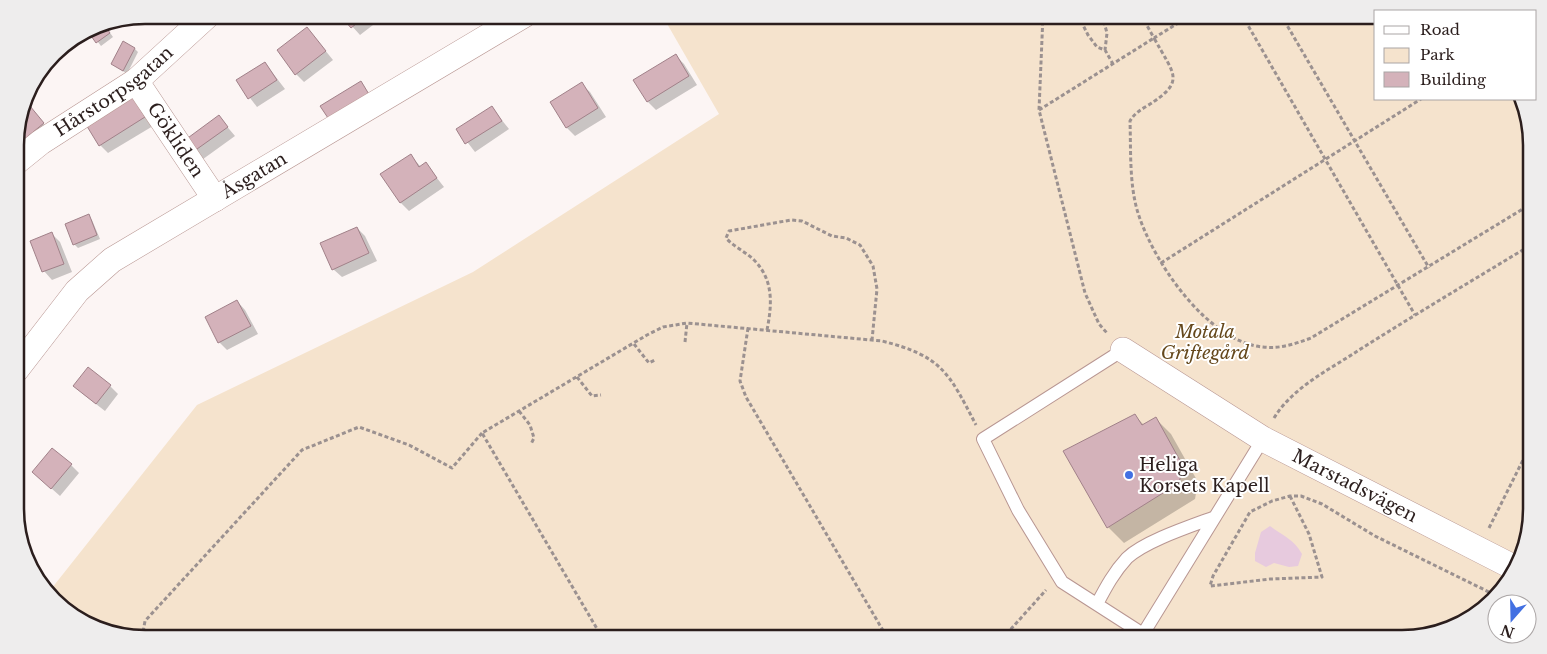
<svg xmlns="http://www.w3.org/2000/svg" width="1547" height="654" font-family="'Libre Baskerville',serif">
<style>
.green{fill:#f5e3cd}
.water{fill:#e7cade}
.shadow{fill:#0003}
.building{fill:#d4b2ba;stroke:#a18189}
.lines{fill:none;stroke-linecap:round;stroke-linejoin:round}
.lane-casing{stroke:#b89692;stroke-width:14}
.street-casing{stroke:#b89692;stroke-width:26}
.path{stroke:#9b9190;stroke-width:3;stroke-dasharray:4 2.5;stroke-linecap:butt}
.lane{stroke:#fff;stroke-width:12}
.street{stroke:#fff;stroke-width:25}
.poi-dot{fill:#4270e2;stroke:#fff;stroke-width:2}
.labels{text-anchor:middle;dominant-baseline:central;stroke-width:4;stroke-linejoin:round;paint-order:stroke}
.street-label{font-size:18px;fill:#2b1e1d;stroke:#fff}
.park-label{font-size:18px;font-style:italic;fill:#65481c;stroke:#fff}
.poi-label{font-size:18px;fill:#2b1e1d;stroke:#fff;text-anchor:start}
.rim{fill:none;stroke:#2b1e1d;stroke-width:2.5}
</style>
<rect width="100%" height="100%" fill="#fcf5f4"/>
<path class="green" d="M662,15H1376V99H1519L1531,128L1532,509L1522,558L1474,617L1410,639H145L96,629L48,593L197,405L473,272L719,114Z"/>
<path class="water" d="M1270,526C1283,536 1294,539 1302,554L1298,566L1289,567L1274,563L1266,567L1255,561V553L1261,532Z"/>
<path class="shadow" d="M342,15H386L360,35Z
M103,23L113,37L101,46L88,29Z
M307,28L333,60L304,82L296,74Z
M135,49L138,52L127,74L113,64Z
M676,56L684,64L697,85L656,110L648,102Z
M265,63L285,89L257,107L237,81Z
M581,84L590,92L606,117L575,136L567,128L551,102Z
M140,104L153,126L108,153L100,145Z
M29,108L51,132L15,162V136L21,115Z
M492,108L509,129L475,152L458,130Z
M219,117L235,136L199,162L191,154Z
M411,156L421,167L426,164L444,187L409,211L400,202Z
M89,216L92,220L100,239L78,248L74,244Z
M357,228L365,236L377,261L342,277L333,269Z
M52,234L60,242L72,272L52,280L44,271Z
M237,301L245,310L258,334L227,350L219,342Z
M16,341L30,355L16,373Z
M110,386L118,394L105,411L83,394Z
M1135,416L1144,425L1156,419L1171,434L1198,482L1195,499L1124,543L1108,527L1065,451Z
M71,465L79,473L60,496L33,472Z"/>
<path class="building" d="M340,15H367L351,28Z
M103,23L110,33L96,43L87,30Z
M307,27L326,51L295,75L277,50Z
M123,41L135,48L123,71L111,64Z
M676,54L689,76L647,102L633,80Z
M265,62L277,80L248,99L236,80Z
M361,81L370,96L330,121L320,106Z
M582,82L598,108L566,128L550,102Z
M131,94L145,117L99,146L85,123Z
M30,106L44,123L15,147V136L22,113Z
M492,106L502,121L465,144L456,129Z
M219,115L228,127L190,154L181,143Z
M411,154L419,167L426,162L437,178L400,203L380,174Z
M89,214L97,235L73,245L65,224Z
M357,227L369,253L332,270L320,243Z
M52,232L64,264L42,272L30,241Z
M237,300L251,326L218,343L205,317Z
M88,367L111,385L96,404L73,386Z
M1135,414L1142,425L1156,417L1183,466L1179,483L1107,528L1063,451Z
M52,448L72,464L51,489L32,472Z"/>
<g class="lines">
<defs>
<path id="lane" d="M1123,350L983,439L1018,510L1062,582L1143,634L1263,439
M1097,604C1106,587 1114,572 1127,558C1145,541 1191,526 1215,517"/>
<g id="street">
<path id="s1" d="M136,81L215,199"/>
<path id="s2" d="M15,163L41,142L136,81L208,15"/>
<path id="s3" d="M1123,350L1263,439L1515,568"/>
<path id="s4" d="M16,370L77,291L112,260L524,15"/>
</g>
</defs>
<use href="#lane" class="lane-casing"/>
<use href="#street" class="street-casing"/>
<path class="path" d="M1043,15L1039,110L1085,293L1099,324L1107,333
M1078,15L1088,35L1097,47L1105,50L1113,64
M1102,15L1107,33L1105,50
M1141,15L1154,38L1191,15
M1242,15L1415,315
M1281,15L1429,268
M163,24L164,15
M1516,99L1525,115
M1039,110L1154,38C1174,75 1187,81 1147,106C1140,110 1134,114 1130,121C1131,152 1129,187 1139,216C1155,264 1208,342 1263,347C1280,349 1295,344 1311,338L1531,204
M1161,263L1421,99
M748,328L740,381L746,397L888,639
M767,330C772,305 774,280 754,260C746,252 734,247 726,238L729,231L791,220L802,221L832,236L846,238L860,245L873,266L877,289L872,340
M685,342L687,323
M634,344L649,363L655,360
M577,377L592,396L601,395
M519,411L530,425L534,438L531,444
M1274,418C1293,387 1329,370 1359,350C1416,314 1473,280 1531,245
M1290,496L1309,534L1322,577L1270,579L1210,586L1213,576L1250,512L1272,501L1290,496H1301L1322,504L1375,536L1493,594
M1489,528L1532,442
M142,638L145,621L302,450L359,427L409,445L452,468L482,433
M603,639L482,433L647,335L663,327L687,323L882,341C942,356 949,373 976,425
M1002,639L1046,590"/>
<use href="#lane" class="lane"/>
<use href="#street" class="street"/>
</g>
<circle class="poi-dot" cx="1129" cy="475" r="5"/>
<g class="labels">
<g class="street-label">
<text stroke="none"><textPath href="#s2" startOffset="122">Hårstorpsgatan</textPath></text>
<text stroke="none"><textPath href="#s1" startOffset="71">Gökliden</textPath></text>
<text stroke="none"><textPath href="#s4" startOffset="312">Åsgatan</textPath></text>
<text stroke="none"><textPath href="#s3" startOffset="269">Marstadsvägen</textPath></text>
</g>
<g class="park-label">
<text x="1205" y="332">Motala<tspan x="1205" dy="21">Griftegård</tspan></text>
</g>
<g class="poi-label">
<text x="1139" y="465">Heliga<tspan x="1139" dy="21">Korsets Kapell</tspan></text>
</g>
</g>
<path d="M0 0H1547V654H0ZM145 24H1402A121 121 0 0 1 1523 145V509A121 121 0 0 1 1402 630H145A121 121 0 0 1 24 509V145A121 121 0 0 1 145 24Z" fill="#eeeded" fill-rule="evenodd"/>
<path class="rim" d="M145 24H1402A121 121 0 0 1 1523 145V509A121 121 0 0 1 1402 630H145A121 121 0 0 1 24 509V145A121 121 0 0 1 145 24Z"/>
<rect x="1374" y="10" width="162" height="90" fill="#ffffff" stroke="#aaa5a5"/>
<rect x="1384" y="26" width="25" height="8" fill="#ffffff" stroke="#aaa5a5"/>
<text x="1420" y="35" font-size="15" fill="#2b1e1d">Road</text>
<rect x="1384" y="48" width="25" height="15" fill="#f5e3cd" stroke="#aaa5a5"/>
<text x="1420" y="60" font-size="15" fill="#2b1e1d">Park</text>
<rect x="1384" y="72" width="25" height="15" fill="#d4b2ba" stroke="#aaa5a5"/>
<text x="1420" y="85" font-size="15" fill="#2b1e1d">Building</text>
<g transform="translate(1512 619) rotate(200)"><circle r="24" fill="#ffffff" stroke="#aaa5a5"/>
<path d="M0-4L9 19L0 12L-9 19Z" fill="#4270e2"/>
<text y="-8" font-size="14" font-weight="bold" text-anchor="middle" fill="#2b1e1d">N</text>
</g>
</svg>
